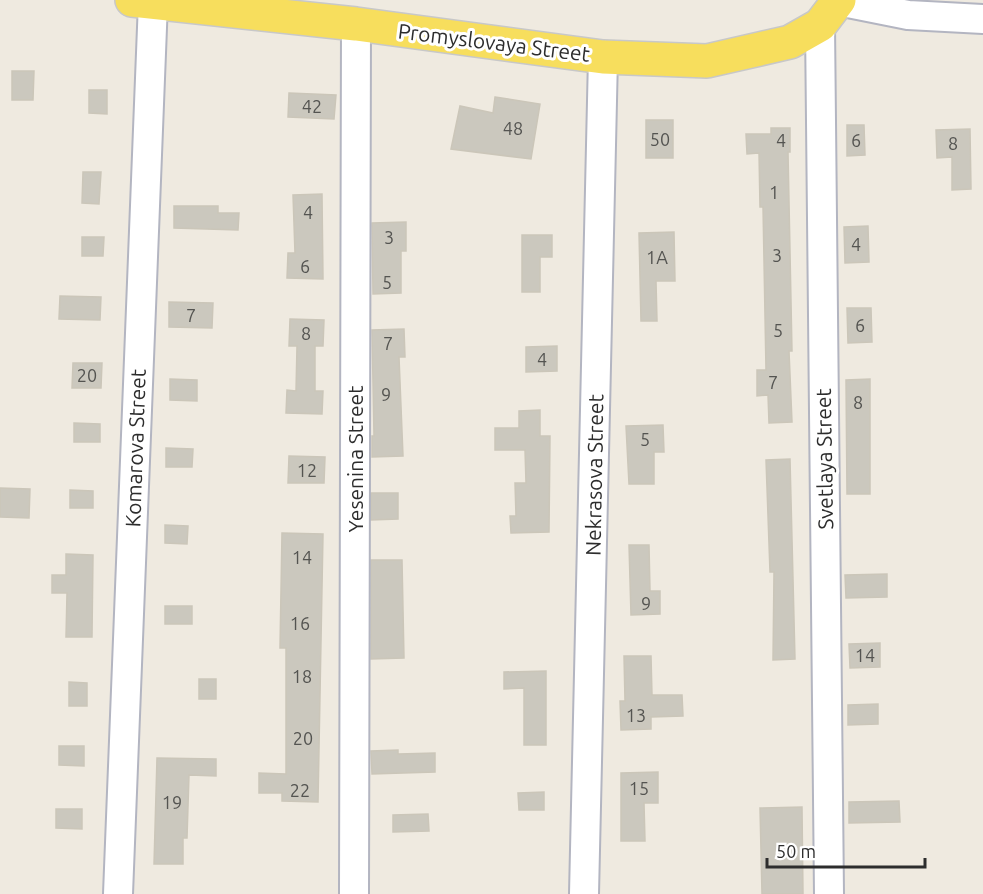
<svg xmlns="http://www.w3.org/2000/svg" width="983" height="894" font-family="Ubuntu,sans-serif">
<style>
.building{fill:#cbc8be;stroke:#cbc6b9;stroke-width:1.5}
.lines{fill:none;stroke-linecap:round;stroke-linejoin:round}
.minor-casing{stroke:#b3b5c1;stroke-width:32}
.major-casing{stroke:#c8c8c8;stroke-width:36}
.minor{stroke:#fff;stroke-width:28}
.major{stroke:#f7de5d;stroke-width:33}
.labels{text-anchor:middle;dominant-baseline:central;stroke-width:6;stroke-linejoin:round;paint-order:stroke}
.number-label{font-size:18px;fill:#545451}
.street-label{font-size:21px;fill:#2d2d2d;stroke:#fff}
</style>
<rect width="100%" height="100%" fill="#efeae0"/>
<path class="building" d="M12,71H34L33,100H12Z
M89,90H107V114L89,113Z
M289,93L336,95L334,119L288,117Z
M495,97L540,104L531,159L451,149L460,106L493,113Z
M646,120H673V158H646Z
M847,125H864L865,155L847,156Z
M771,128H790V152H788L792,351H789L792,422L769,423L768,395L757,396V370H766L763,207H760L759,153L747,154L746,134H771Z
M970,129L971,189L952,190V157L937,158L936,130Z
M83,172H101L99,204L82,203Z
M322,194L323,279L287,278L288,253H295L293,195Z
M174,206H218V213H239L238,230L174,228Z
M406,222V251H401V293L373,294L372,223Z
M868,226L869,262L845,263L844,227Z
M674,232L675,281H656L657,321H641L639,233Z
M522,235H552V257H540V292H522Z
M82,237H104L103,256H82Z
M60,296L101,297L100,320L59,319Z
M169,302L213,303L212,328L169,327Z
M847,308H871L872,342L848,343Z
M290,319L324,320L323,346H315V391H323L322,414L286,413L287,390L296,391L297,346H289Z
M404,329L405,357H399L403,456L372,457V436H374L372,330Z
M557,346V371L526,372V347Z
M73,363H102L101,388H72Z
M170,379L197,380V401L170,400Z
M870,379V494H847L846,380Z
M540,410V436H550L549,532L511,533L510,516H516L515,483H526L525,450H495V428H519V411Z
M74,423L100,424V442H74Z
M663,425L664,452H654V484H629L626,426Z
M166,448L193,449L192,467H166Z
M289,456L325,457L324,483H288Z
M790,459L795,659L773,660L774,572H770L766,460Z
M0,488L30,489L29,518L0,517Z
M70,490L93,491V508H70Z
M371,493H398V519L371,520Z
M165,525L188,526L187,544L165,543Z
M282,533L323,534L318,802L282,801V793H259V773L286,774V648H280Z
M629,545H649L650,591H660V614L631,615Z
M66,554L93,555L92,637H66L67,593H52V575H66Z
M371,560H402L404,658L371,659Z
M887,574V597L846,598L845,575Z
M165,606H192V624H165Z
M880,643V667L850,668L849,644Z
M624,656H651L652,695H682L683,716L651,717V729L621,730L620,701H625Z
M546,671V745H524V688L504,689V672Z
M199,679H216V699H199Z
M69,682L87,683V706H69Z
M878,704V724L848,725V705Z
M59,746H84V766L59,765Z
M398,750V754L435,753V772L372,774L371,751Z
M157,758L216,759V776L189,775L187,838H183V864H154Z
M658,772V803H644L645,841H621V773Z
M544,792V810H519L518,793Z
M899,801L900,822L849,823V802Z
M802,807L803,894H762L760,808Z
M56,809H82V829L56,828Z
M428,814L429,831L393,832V815Z"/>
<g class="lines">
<defs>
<path id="minor" d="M838,1L908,15L983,19
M820,25L829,894
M118,894L153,2
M354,894L356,24
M584,894L603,57"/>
<path id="major" d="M132,0L356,24L603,57L707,61L790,42L820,25L839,0"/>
</defs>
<use href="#minor" class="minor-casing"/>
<use href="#major" class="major-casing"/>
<use href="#minor" class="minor"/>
<use href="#major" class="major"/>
</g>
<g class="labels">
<g class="number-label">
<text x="312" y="106">42</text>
<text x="513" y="128">48</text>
<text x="660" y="139">50</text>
<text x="781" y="140">4</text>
<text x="856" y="140">6</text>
<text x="953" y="143">8</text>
<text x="774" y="192">1</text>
<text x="308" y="212">4</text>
<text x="389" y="237">3</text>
<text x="856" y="244">4</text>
<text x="777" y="255">3</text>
<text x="657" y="257">1А</text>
<text x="305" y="266">6</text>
<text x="387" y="282">5</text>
<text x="191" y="315">7</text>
<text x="860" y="325">6</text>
<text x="778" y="330">5</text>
<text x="306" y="333">8</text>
<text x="388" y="343">7</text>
<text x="542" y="359">4</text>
<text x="87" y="375">20</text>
<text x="773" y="382">7</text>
<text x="386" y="394">9</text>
<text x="858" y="402">8</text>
<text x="645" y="439">5</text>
<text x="307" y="470">12</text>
<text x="302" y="557">14</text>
<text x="646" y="603">9</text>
<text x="300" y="623">16</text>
<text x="865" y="655">14</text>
<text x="302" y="676">18</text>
<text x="636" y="715">13</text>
<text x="303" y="738">20</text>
<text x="639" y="788">15</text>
<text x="300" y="790">22</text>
<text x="172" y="802">19</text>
</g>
<g class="street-label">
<text transform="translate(494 42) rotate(7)">Promyslovaya Street</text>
<text transform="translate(135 448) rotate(-88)">Komarova Street</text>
<text transform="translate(355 459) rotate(-90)">Yesenina Street</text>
<text transform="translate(824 459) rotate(-91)">Svetlaya Street</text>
<text transform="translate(594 475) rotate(-89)">Nekrasova Street</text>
</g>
</g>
<path d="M767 858v9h158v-9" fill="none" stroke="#2d2d2d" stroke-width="3"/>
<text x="776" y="858" font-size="18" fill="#2d2d2d" stroke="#ffffff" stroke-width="4.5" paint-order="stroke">50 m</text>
</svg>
